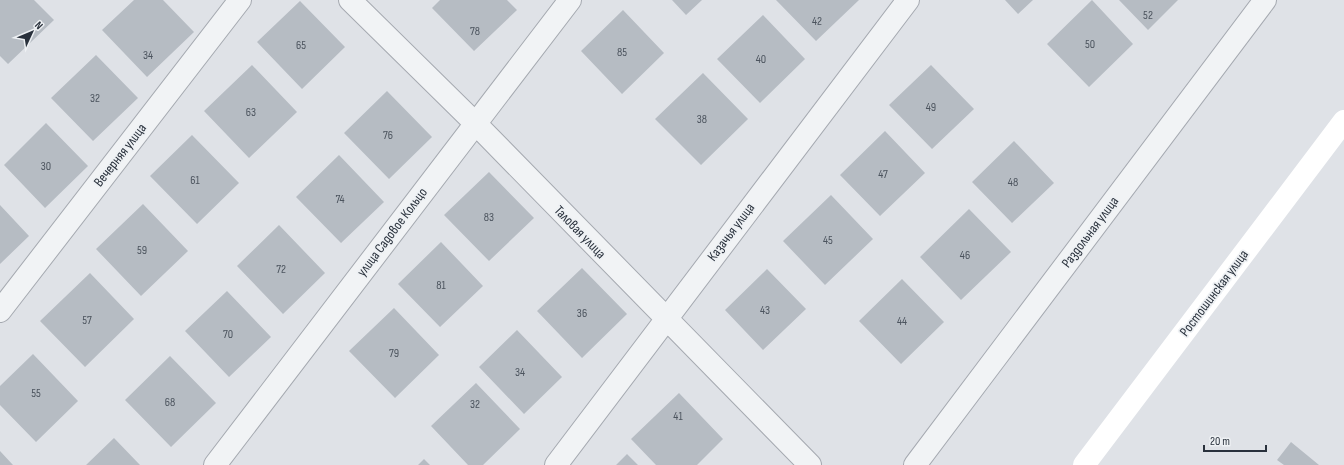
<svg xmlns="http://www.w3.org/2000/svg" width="1344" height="465" font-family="'Sofia Sans Condensed',sans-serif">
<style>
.building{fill:#b6bcc3}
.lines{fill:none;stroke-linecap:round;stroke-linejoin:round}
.minor-casing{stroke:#a5a9b0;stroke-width:24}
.tertiary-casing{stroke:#a5a9b0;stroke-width:24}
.minor{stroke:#f1f3f5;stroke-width:22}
.tertiary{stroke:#f1f3f5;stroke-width:22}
.secondary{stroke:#fff;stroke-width:22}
.labels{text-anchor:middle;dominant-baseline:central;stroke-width:3.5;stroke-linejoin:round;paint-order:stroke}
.number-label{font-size:12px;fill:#4c545e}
.street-label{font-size:14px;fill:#29313c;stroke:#eef1f4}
</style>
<rect width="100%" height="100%" fill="#dfe2e7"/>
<path class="building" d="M0,0H34L54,20L8,64L0,56Z
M134,0H163L194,32L147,77L102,30Z
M440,0H507L517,10L474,51L432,8Z
M672,0H702L686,15Z
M776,0H859L816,41Z
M1005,0H1033L1018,14Z
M1092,0L1133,44L1089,87L1047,44Z
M1119,0H1178L1148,30Z
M300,1L345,47L302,89L257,42Z
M623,10L664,53L622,94L581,51Z
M763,15L805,59L760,103L717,59Z
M96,55L138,98L93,141L51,98Z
M252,65L297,112L249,158L204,111Z
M931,65L974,109L932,149L889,105Z
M703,73L748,119L701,165L655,119Z
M387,91L432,137L389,179L344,133Z
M46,123L88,166L45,208L4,165Z
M885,131L925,173L880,216L840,175Z
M192,135L239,183L197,224L150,176Z
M1014,141L1054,183L1012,223L972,182Z
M339,155L384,202L341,243L296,197Z
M489,172L534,218L489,261L444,215Z
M831,195L873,239L825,285L783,241Z
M143,204L188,251L141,296L96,249Z
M0,205L29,236L0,264Z
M969,209L1011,252L961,300L920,257Z
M279,225L325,273L283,314L237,266Z
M441,242L483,286L440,327L398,284Z
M582,268L627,314L582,358L537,311Z
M767,269L806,309L763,350L725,310Z
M90,273L134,319L85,367L40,321Z
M902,279L944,322L901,364L859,321Z
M227,291L271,337L229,377L185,331Z
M394,308L439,355L395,398L349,351Z
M517,330L562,377L524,414L479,367Z
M33,354L78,401L36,442L0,405V386Z
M170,356L216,403L171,447L125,400Z
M476,383L520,429L483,465H468L431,426Z
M679,393L723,439L697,465H656L631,439Z
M114,438L140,465H86Z
M1291,442L1319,465H1284L1277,460Z
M0,451L13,465H0Z
M627,454L638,465H616Z
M424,459L430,465H418Z"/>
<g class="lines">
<defs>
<path id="minor" d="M350,0L475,123L810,465
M0,311L240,0
M556,465L908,0"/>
<path id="tertiary" d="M215,465L570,0
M915,465L1265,0"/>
</defs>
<use href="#minor" class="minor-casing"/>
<use href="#tertiary" class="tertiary-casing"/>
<use href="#minor" class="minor"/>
<use href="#tertiary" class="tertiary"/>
<path class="secondary" d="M1084,465L1344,121"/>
</g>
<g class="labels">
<g class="number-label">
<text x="1148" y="15">52</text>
<text x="817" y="21">42</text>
<text x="475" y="31">78</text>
<text x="1090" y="44">50</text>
<text x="301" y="45">65</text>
<text x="622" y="52">85</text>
<text x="148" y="55">34</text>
<text x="761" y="59">40</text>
<text x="95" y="98">32</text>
<text x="931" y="107">49</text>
<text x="251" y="112">63</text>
<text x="702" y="119">38</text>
<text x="388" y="135">76</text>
<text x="46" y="166">30</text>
<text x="883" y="174">47</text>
<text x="195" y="180">61</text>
<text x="1013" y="182">48</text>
<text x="340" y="199">74</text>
<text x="489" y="217">83</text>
<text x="828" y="240">45</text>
<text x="142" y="250">59</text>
<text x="965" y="255">46</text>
<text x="281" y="269">72</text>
<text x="441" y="285">81</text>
<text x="765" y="310">43</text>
<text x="582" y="313">36</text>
<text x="87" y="320">57</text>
<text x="902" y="321">44</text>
<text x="228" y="334">70</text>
<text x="394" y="353">79</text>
<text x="520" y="372">34</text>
<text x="36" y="393">55</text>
<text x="170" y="402">68</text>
<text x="475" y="404">32</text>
<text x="678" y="416">41</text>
</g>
<g class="street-label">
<text transform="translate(120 155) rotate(-52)">Вечерняя улица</text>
<text transform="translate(392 232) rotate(-53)">улица Садовое Кольцо</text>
<text transform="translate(580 232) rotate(46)">Таловая улица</text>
<text transform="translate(731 232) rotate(-53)">Казачья улица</text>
<text transform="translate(1090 232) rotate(-53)">Раздольная улица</text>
<text transform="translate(1214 293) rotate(-53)">Ростошинская улица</text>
</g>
</g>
<g transform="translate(32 32) rotate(46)" stroke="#eef1f4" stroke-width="3" paint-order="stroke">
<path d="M0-3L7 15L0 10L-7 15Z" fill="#29313c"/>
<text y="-6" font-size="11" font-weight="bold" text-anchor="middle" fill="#29313c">N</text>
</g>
<path d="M1204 445v6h62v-6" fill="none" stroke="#29313c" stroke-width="2"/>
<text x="1210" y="445" font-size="12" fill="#29313c" stroke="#eef1f4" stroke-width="3" paint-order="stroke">20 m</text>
</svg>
